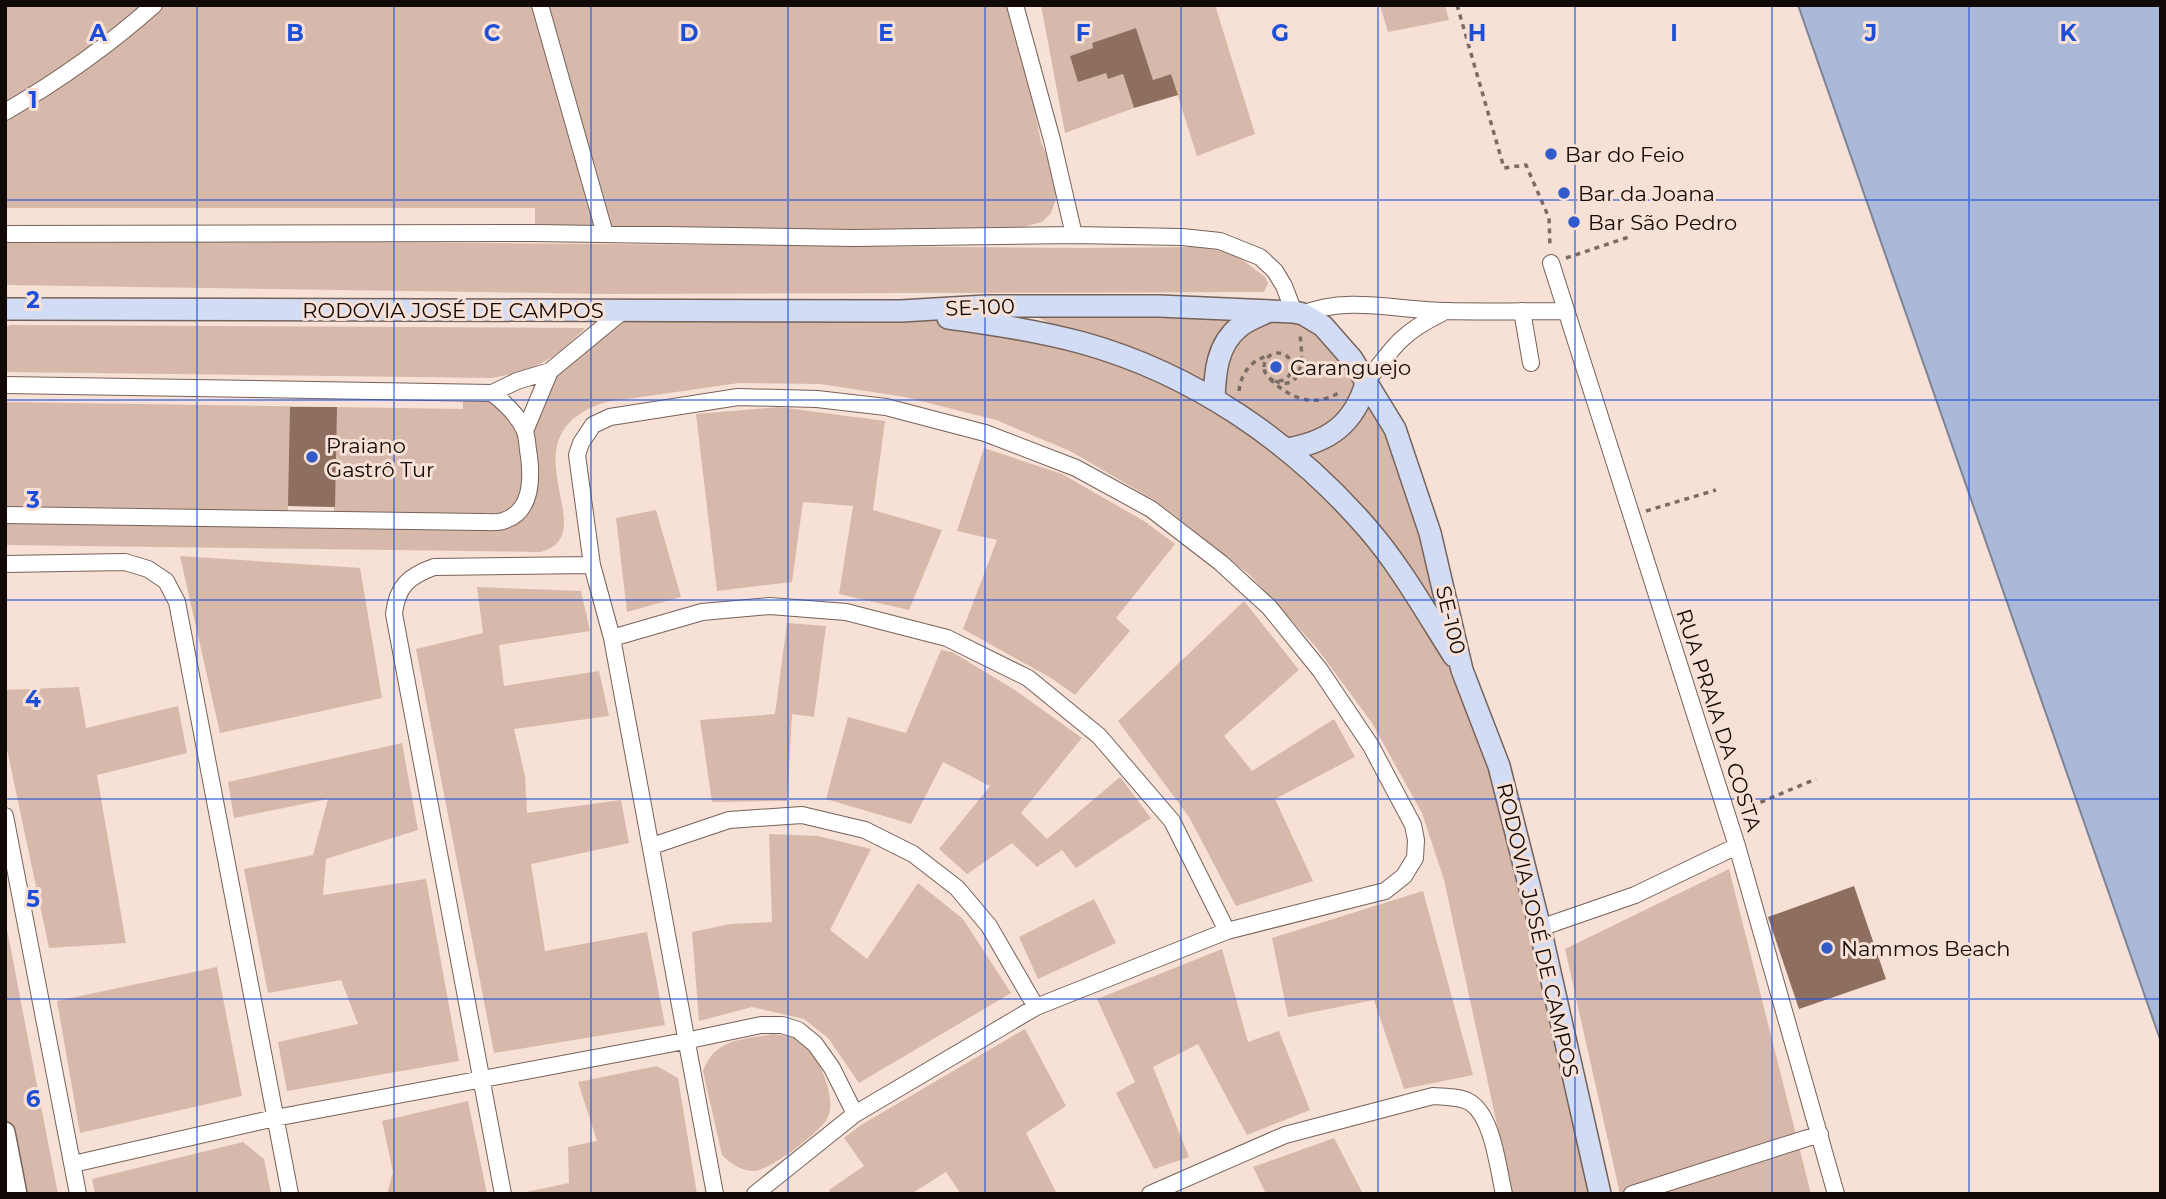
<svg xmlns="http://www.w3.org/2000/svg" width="2166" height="1199" font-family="Montserrat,sans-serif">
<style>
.green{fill:#d7b9ab;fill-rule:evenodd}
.water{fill:#aab9d8;stroke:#7c8499;stroke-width:2}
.building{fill:#8e6e5f}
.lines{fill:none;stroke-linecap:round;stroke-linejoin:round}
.minor-casing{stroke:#766259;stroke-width:18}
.tertiary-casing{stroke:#766259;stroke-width:22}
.secondary-casing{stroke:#766259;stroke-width:24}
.path{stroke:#7b6c66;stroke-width:3.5;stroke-dasharray:5 5;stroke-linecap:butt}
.minor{stroke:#fff;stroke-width:16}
.tertiary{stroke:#fff;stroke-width:19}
.secondary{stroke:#d2ddf5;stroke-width:21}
.grid{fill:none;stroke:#1d4ed8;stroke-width:2;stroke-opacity:0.55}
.poi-dot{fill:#315aca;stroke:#f7e0d5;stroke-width:2.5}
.labels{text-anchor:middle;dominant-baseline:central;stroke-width:6;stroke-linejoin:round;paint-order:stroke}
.poi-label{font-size:21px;fill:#110906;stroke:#f7e0d5;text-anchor:start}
.street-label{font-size:21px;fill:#110906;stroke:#f7e0d5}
.grid-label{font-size:23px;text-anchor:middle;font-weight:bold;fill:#1d4ed8;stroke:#f7e0d5;stroke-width:6;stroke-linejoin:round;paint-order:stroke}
</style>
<rect width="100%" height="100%" fill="#f7e0d5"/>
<path class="green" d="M5,5H1014L1041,142L1058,182L1056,199L1051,213L1042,222L1023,227L605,234L535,233V208H5Z
M1041,5H1215L1255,134L1197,156L1171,74L1153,80L1136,28L1092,43L1093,48L1070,56L1105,69L1108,79L1123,74L1134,108L1065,133Z
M1380,5H1445L1449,20L1388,32Z
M5,239L1084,248L1195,247L1223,251L1240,258L1265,277L1268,283L1264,292L608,294L5,285Z
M624,310L901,311L1115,353L1034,316L1303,314L1395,429L1462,670L1499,766L1600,1194H1512L1444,880L1422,813L1372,723L1316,647L1250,575L1156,501L1070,451L996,420L905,397L820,384L739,383L606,402C498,436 608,535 540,552L5,545V402L463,409V392L492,393L525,430L550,371ZM288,506L334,507V520L288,519Z
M10,325L585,328C552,361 537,370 491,378L5,372V328Z
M779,407L885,421L873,510L942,530L909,610L839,594L853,506L803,502L792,582L717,591L696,414Z
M984,448L1062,474L1144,521L1175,544L1116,618L1130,631L1075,695L1051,678L963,629L997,540L957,531Z
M656,510L681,597L627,612L616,518Z
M180,556L360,568L382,698L220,733Z
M477,587L581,591L590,631L499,645L504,686L599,671L609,716L514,729L525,776L527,813L621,800L629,843L531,864L545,951L647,932L665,1025L494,1053L416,649L483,633Z
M1244,601L1299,670L1224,736L1252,771L1334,719L1355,757L1275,799L1313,881L1236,906L1189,817L1118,721Z
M787,623L826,626L814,717L792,714L787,801L712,802L700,720L775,714Z
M941,650L952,652L1015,690L1082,738L1021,813L1047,839L1120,777L1151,818L1076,868L1062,850L1037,867L1012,843L967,874L939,849L990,786L943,762L911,824L826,799L848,717L906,733Z
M79,687L86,728L178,706L187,753L97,775L126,943L49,948L5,740V690Z
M402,743L418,830L326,859L323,895L426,879L459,1061L287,1091L278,1042L358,1024L341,980L268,993L244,869L313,855L328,799L234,818L228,782Z
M769,834L818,836L871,849L830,930L867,959L918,883L963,919L1011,993L859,1083L828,1038L804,1019L752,1007L699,1021L692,932L730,924L772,922Z
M1729,869L1811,1194H1620L1565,949Z
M1423,891L1473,1075L1404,1089L1374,1000L1288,1017L1272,938Z
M1094,899L1116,943L1038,979L1019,937Z
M5,919L58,1194H17L5,1131Z
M1222,949L1248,1042L1279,1031L1310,1110L1247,1135L1198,1044L1153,1067L1189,1157L1154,1169L1116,1093L1135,1082L1097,999Z
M217,967L242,1096L80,1133L57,1001Z
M1025,1029L1066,1106L1026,1133L1057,1194H961L946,1172L911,1194H831L829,1190L864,1166L844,1138L861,1125Z
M773,1034C782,1035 791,1036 799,1040C818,1052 837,1097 828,1117C822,1131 770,1170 755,1171C741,1171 731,1164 722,1155L703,1071C715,1038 743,1040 773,1034Z
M657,1066L678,1078L697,1194H516L569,1183L568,1147L597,1141L578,1082Z
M468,1101L487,1194H387L393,1172L382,1121Z
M1334,1138L1363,1194H1266L1253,1167Z
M243,1142L264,1159L271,1194H95L92,1179Z"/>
<path class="water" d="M1798,5H2161V1042Z"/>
<path class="building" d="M1136,28L1153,80L1171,74L1178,95L1134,108L1123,74L1108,79L1106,73L1078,82L1070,56L1093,48L1092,43Z
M290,407H337L335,507L288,506Z
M1854,886L1886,979L1799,1009L1768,917Z"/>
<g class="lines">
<defs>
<path id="minor" d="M540,5L605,234
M1015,5L1052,140L1074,235
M5,112C58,81 108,46 154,5
M5,234L535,233L853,238L1074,235L1182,237L1220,241L1260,257L1275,271L1284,286L1294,312
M1551,263L1737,846L1836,1194
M1522,311L1531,363
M1303,314C1347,295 1401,311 1447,311C1487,312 1527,311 1566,311
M1366,383C1393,347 1401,333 1442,313
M5,385L492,393L517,381L550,371L624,310
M525,431L550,371
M5,515L481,522C488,522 497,523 503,521C532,512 532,480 529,456C527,448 528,437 524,429C517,414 505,403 492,393
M5,564L125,562L148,569L166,581L177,602L290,1194
M612,638L702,612L770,606L846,612L947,638L1028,678L1099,736L1172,821L1227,931
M5,816L78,1194
M652,846L729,820L802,815L865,830L913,854L957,888L989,926L1036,1007
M1540,928L1635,895L1737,846
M73,1164L275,1118L685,1041L761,1025H782L798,1030L815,1044L832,1068L855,1114
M503,1194L394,614C397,586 409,576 434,567L592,565
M715,1194L612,638L592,565L577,455L581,443L593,425L610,417L738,397L817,399L886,407L985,433L1076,468L1151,509L1221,563L1269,607L1320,670L1371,746L1413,825L1416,840L1415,858L1404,876L1385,891L1227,931L1036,1007L855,1114L755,1194
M1150,1194L1285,1135L1433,1096C1445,1097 1461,1096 1471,1103C1493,1118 1498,1168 1504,1194
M1632,1194L1820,1134"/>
<path id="tertiary" d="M5,1132L17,1194"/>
<path id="secondary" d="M5,309L901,311L986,306H1159L1294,312L1303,314L1323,326L1352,359L1395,429L1430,533L1462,670L1499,766L1540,928L1600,1194
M948,318C994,324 1039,331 1083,343C1194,374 1293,442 1368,529C1401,567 1427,614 1454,656
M1214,399C1215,372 1217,345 1239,327C1247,320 1259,316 1269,311
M1287,449C1329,442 1354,424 1366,383"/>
</defs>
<use href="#minor" class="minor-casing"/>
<use href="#tertiary" class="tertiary-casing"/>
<use href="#secondary" class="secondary-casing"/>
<path class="path" d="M1457,5L1504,168L1526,165L1549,218L1550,247
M1566,258L1629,237
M1264 367a14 14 0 1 1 28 0a14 14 0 1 1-28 0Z
M1270,379C1290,399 1315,408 1340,392
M1275,381C1304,393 1303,354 1300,336
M1239,391C1241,374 1250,361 1267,356
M1646,511L1716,490
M1742,810L1816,779"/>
<use href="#minor" class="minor"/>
<use href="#tertiary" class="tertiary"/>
<use href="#secondary" class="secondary"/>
</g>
<path class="grid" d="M197,5V1194M394,5V1194M591,5V1194M788,5V1194M985,5V1194M1181,5V1194M1378,5V1194M1575,5V1194M1772,5V1194M1969,5V1194M5,200H2161M5,400H2161M5,600H2161M5,799H2161M5,999H2161"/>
<g class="poi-dot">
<circle cx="1551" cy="154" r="7"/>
<circle cx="1564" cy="193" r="7"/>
<circle cx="1574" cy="222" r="7"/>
<circle cx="1276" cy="367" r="7"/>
<circle cx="312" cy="457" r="7"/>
<circle cx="1827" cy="948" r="7"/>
</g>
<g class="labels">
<g class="poi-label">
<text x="1565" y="154">Bar do Feio</text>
<text x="1578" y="193">Bar da Joana</text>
<text x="1588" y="222">Bar São Pedro</text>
<text x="1290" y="367">Caranguejo</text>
<text x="326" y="445">Praiano<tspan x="326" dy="24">Gastrô Tur</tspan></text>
<text x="1841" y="948">Nammos Beach</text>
</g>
<g class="street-label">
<text transform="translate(980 307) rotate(-2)">SE-100</text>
<text x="453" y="310">RODOVIA JOSÉ DE CAMPOS</text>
<text transform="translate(1451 620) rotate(77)">SE-100</text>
<text transform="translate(1719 720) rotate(72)">RUA PRAIA DA COSTA</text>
<text transform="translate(1538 930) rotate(77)">RODOVIA JOSÉ DE CAMPOS</text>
</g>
</g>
<g class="grid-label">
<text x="98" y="41">A</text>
<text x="295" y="41">B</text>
<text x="492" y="41">C</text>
<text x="689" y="41">D</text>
<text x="886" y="41">E</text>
<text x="1083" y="41">F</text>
<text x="1280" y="41">G</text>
<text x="1477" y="41">H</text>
<text x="1674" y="41">I</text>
<text x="1871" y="41">J</text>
<text x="2068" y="41">K</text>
<text x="33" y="108">1</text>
<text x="33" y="308">2</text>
<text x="33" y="508">3</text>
<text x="33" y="707">4</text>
<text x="33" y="907">5</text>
<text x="33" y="1107">6</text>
</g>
<rect width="2166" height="1199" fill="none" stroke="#110906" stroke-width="14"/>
</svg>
